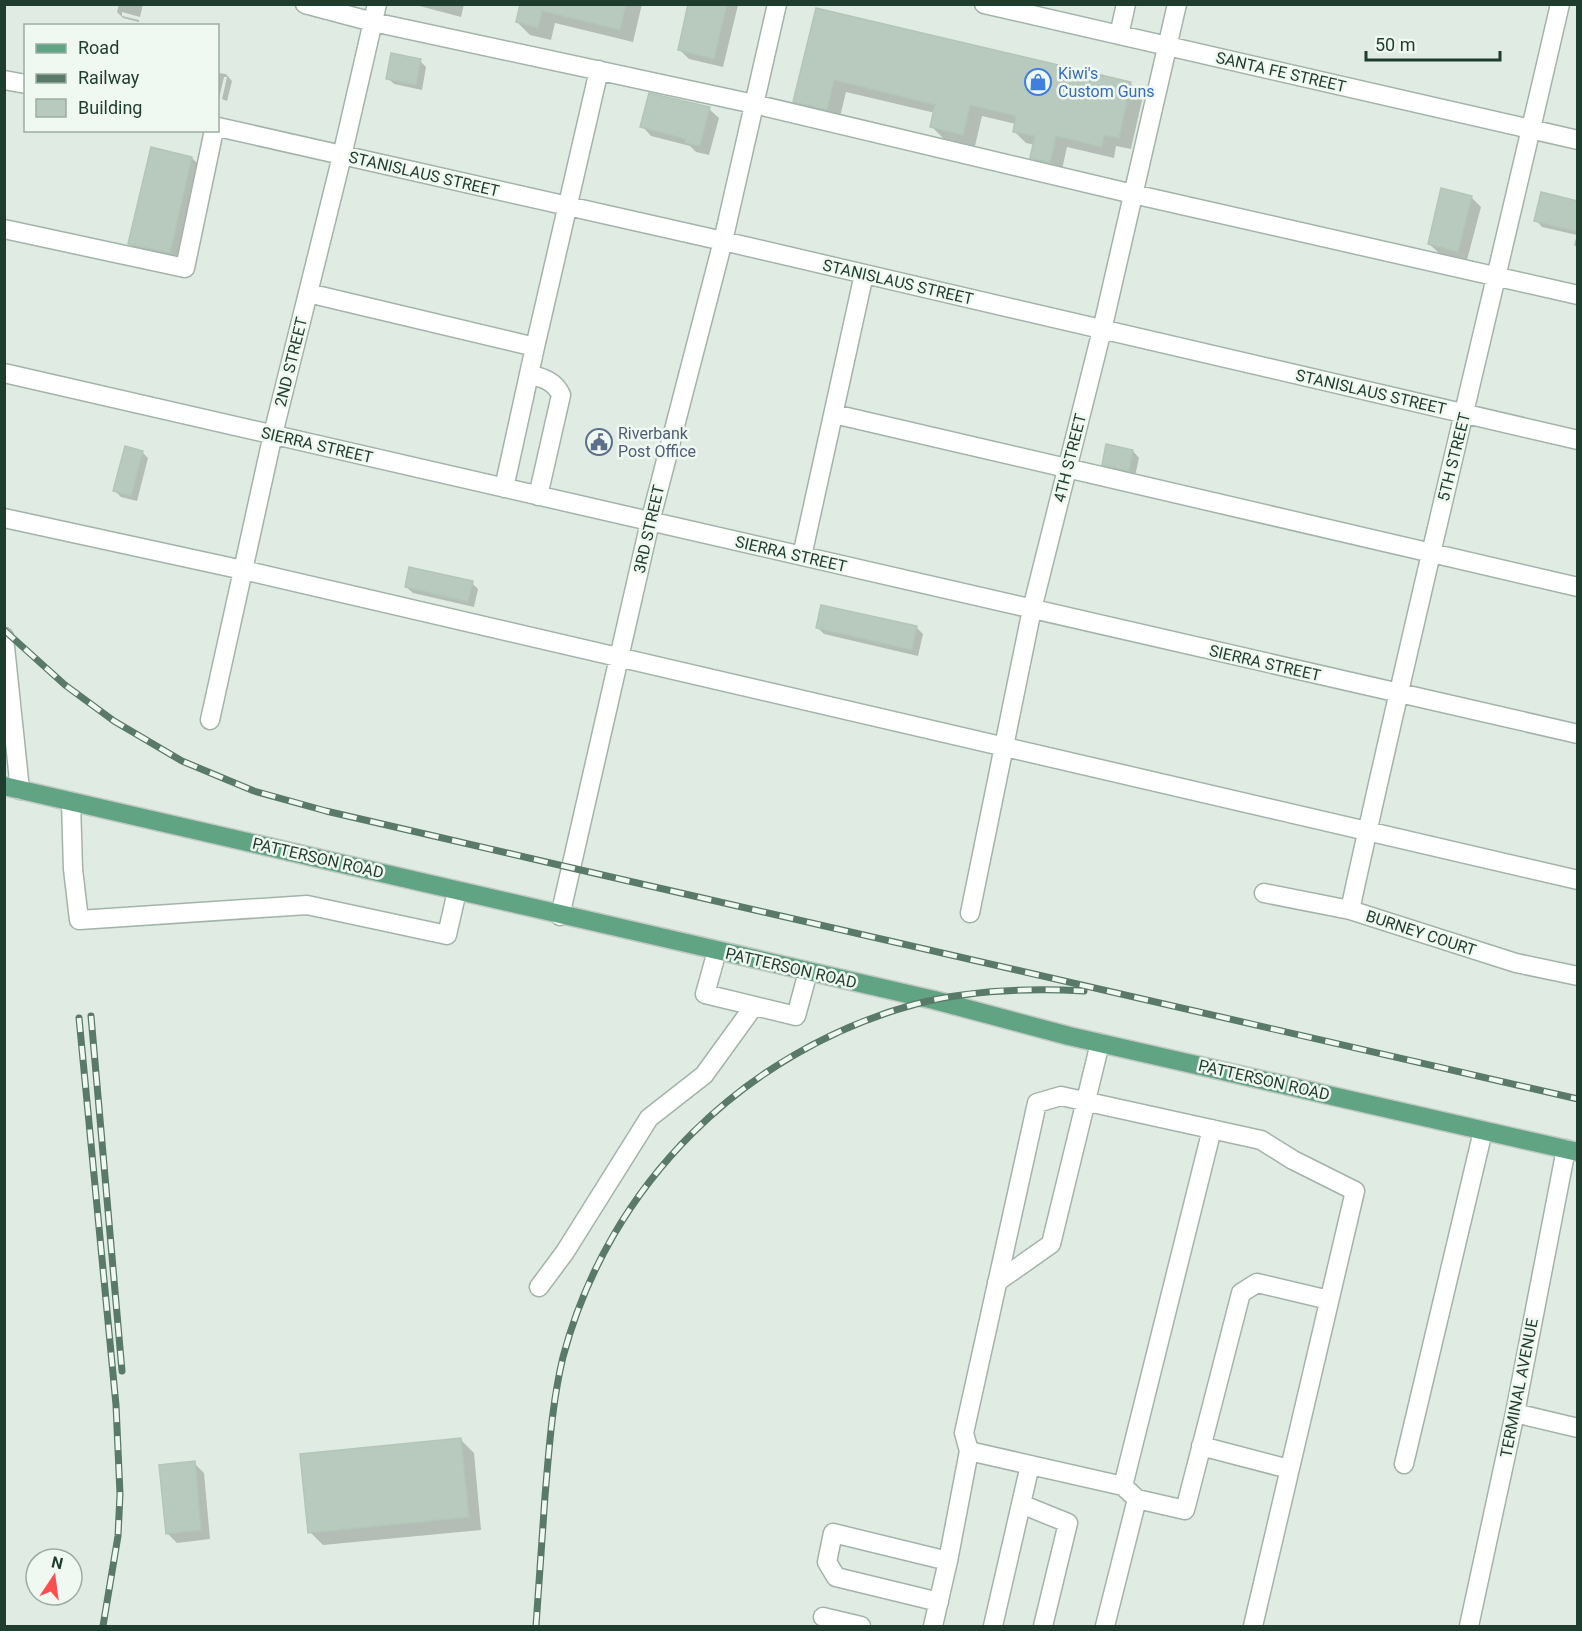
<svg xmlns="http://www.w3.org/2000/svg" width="1582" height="1631" font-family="Roboto,sans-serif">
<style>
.shadow{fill:#0003}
.building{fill:#b8cabe;stroke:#b2c6b8;stroke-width:1.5}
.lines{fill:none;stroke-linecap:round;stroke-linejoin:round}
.minor-casing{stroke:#a2b4a9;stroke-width:21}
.major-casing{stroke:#c0c9c4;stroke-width:21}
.minor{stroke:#fff;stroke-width:18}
.major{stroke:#61a483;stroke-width:18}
.rail-casing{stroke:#597969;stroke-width:7}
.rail{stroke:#f0f8f2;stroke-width:4.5;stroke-dasharray:14;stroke-linecap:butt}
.labels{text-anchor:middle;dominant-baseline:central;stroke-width:5;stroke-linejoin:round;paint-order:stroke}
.street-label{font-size:16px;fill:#1f3d2e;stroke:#f0f8f2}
.shop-label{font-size:16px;fill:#366cbe;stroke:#f0f8f2;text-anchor:start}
.service-label{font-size:16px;fill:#4e5e75;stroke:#f0f8f2;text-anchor:start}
</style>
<rect width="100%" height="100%" fill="#e0ece3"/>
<path class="shadow" d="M119,4H143L140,17L122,12V16L139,20V22L123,18L117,12Z
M341,4H354V8Z
M412,4H464L461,17Z
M517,4H642L633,42L555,23L551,40L530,35L517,22L521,5Z
M690,4L738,5L723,67L689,59L679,49Z
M817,10L1131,84L1143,96L1131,149L1116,146L1114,158L1067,147L1061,174L1044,170L1032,158L1035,145L1026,143L1014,131L1016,124L982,116L975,146L944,139L932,127L935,113L846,92L839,121L807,113L795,101Z
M420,61L426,67L422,90L394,84L388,78Z
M218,73L226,74L232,81L227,101L222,99L227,77H224L219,99L218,98Z
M709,109L719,118L709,155L696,152L690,146L651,136L642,126Z
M192,158L205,171L183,265L143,257L130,244Z
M1471,197L1481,207L1467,260L1439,253L1429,244Z
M1578,202V248L1574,245L1577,235L1542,227L1536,220Z
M1133,451L1139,458L1135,476L1109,470L1103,464Z
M142,452L148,458L137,501L121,497L115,491Z
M472,583L478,589L474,607L413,593L406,587Z
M822,607L917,628L923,634L918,656L824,634L818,628Z
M461,1440L474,1453L481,1530L323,1545L310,1532Z
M194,1463L204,1473L210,1539L177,1543L167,1533Z"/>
<path class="building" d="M520,4H626L620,30L542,11L538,28L516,22Z
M688,4H727L714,59L678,50Z
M816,8L1131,82L1119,138L1104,135L1102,147L1056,136L1050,163L1030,158L1035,136L1013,132L1016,116L970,105L963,135L930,127L935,105L834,80L827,110L793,102Z
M391,53L421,59L416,85L386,79Z
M649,93L710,107L700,146L685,143L686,139L640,127Z
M151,147L192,157L170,253L128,244Z
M1441,188L1472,196L1458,252L1428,244Z
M1541,192L1578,201V232L1534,221Z
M1106,444L1133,450L1129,471L1102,465Z
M125,446L143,451L131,496L113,491Z
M409,567L473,581L468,602L405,587Z
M821,605L917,626L912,650L816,628Z
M461,1438L469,1517L308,1533L300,1454Z
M195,1461L201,1530L166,1534L159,1465Z"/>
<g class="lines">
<defs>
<path id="minor" d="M305,4L373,22L754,104L1133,194L1578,295
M984,4L1578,140
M1119,35L1126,4
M4,80L26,84
M218,127L723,241L1578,440
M4,229L185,268L214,130
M308,293L535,347L599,70
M4,373L1578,734
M529,374C543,378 555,381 561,395L538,496
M834,414L1578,587
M504,488L535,347
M4,518L243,570L1578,880
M802,556L864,274
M4,637L20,790
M210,720L273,434L342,156L377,4
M71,802L73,869L79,920L307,905L447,935L457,891
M1264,893L1350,910L1516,963L1578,976
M1350,910C1416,607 1490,307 1560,4
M970,913L1032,609L1102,330L1177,4
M560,916L650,522L723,241L777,4
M717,951L705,994L796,1016L808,972
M997,1282L1051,1244L1100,1043
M539,1287L565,1252L649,1118L704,1075L754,1006
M1515,1413L1578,1428
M1201,1446L1289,1469
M969,1451L964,1433L1037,1103L1061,1096L1261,1140L1293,1160L1355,1191L1253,1626
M1404,1464L1483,1131
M1123,1486L1137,1499L1185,1510L1241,1293L1257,1283L1329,1300
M1021,1504L1068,1523L1043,1626
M939,1602L836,1577L827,1562L833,1533L948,1561
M823,1617L861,1626
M933,1626L948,1561L969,1451L1123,1486L1212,1129
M993,1626L1030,1465
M1105,1626L1137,1499
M1469,1626L1515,1413L1566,1149"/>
<path id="major" d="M4,786L934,1000L1069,1036L1578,1152"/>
</defs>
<use href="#minor" class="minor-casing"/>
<use href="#major" class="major-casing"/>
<use href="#minor" class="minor"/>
<use href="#major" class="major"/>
<defs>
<path id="rail" d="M4,630L65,685L114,721L182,761L254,791L326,811L572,868L1578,1099
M91,1016L122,1371
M79,1018L116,1405L120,1494L118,1536L103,1626
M536,1626C539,1583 542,1540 545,1496C549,1450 552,1403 563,1357C609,1184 744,1051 916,1004C970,990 1028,988 1084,991"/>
</defs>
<use href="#rail" class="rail-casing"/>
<use href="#rail" class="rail"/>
</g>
<defs>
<symbol id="shop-ring" viewBox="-11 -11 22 22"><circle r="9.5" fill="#f0f8f2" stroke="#3f7fe0" stroke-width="1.5"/><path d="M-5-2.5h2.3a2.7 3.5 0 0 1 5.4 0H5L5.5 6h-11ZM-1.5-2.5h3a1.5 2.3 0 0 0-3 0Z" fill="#3f7fe0"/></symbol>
<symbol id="civic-ring" viewBox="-11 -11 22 22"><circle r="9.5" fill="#f0f8f2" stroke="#5c6f8a" stroke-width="1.5"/><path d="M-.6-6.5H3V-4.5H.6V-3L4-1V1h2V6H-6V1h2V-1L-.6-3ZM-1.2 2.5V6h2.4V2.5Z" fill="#5c6f8a"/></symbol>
</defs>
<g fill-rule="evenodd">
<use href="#shop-ring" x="1023" y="67" width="30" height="30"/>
<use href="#civic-ring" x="584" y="427" width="30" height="30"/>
</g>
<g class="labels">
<g class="street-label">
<text transform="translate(1281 72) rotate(13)">SANTA FE STREET</text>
<text transform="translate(424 174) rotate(13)">STANISLAUS STREET</text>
<text transform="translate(898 282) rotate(13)">STANISLAUS STREET</text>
<text transform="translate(291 362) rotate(-76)">2ND STREET</text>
<text transform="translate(1371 392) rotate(13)">STANISLAUS STREET</text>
<text transform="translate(317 445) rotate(13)">SIERRA STREET</text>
<text transform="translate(1454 457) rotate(-76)">5TH STREET</text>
<text transform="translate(1070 458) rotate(-76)">4TH STREET</text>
<text transform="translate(649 529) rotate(-77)">3RD STREET</text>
<text transform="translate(791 554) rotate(13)">SIERRA STREET</text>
<text transform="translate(1265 663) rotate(13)">SIERRA STREET</text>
<text transform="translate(318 858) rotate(13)">PATTERSON ROAD</text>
<text transform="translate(1421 933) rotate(18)">BURNEY COURT</text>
<text transform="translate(791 968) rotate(13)">PATTERSON ROAD</text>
<text transform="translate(1264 1080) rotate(13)">PATTERSON ROAD</text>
<text transform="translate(1519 1388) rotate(-79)">TERMINAL AVENUE</text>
</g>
<g class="shop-label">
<text x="1058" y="73">Kiwi's<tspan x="1058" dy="18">Custom Guns</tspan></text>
</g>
<g class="service-label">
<text x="618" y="433">Riverbank<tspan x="618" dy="18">Post Office</tspan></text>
</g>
</g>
<rect width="1582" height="1631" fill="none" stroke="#1f3d2e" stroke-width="12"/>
<rect x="24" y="24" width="195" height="108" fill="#f0f8f2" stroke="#9cada4" stroke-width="1.5"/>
<rect x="36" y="44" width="30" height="9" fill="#61a483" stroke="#9cada4" stroke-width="1.5"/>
<text x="78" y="54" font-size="18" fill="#1f3d2e">Road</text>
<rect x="36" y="74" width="30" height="9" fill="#597969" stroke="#9cada4" stroke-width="1.5"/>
<text x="78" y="84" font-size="18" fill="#1f3d2e">Railway</text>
<rect x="36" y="99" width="30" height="18" fill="#b8cabe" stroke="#9cada4" stroke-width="1.5"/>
<text x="78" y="114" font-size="18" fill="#1f3d2e">Building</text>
<g transform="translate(54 1577) rotate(13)"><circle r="28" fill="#f0f8f2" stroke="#9cada4" stroke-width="1.5"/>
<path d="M0-4.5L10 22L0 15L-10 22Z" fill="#fb4f4f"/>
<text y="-9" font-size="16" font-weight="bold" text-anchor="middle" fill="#1f3d2e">N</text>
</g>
<path d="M1366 51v9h134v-9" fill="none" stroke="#1f3d2e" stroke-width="3"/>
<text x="1375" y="51" font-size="18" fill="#1f3d2e" stroke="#f0f8f2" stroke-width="4.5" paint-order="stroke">50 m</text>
</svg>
